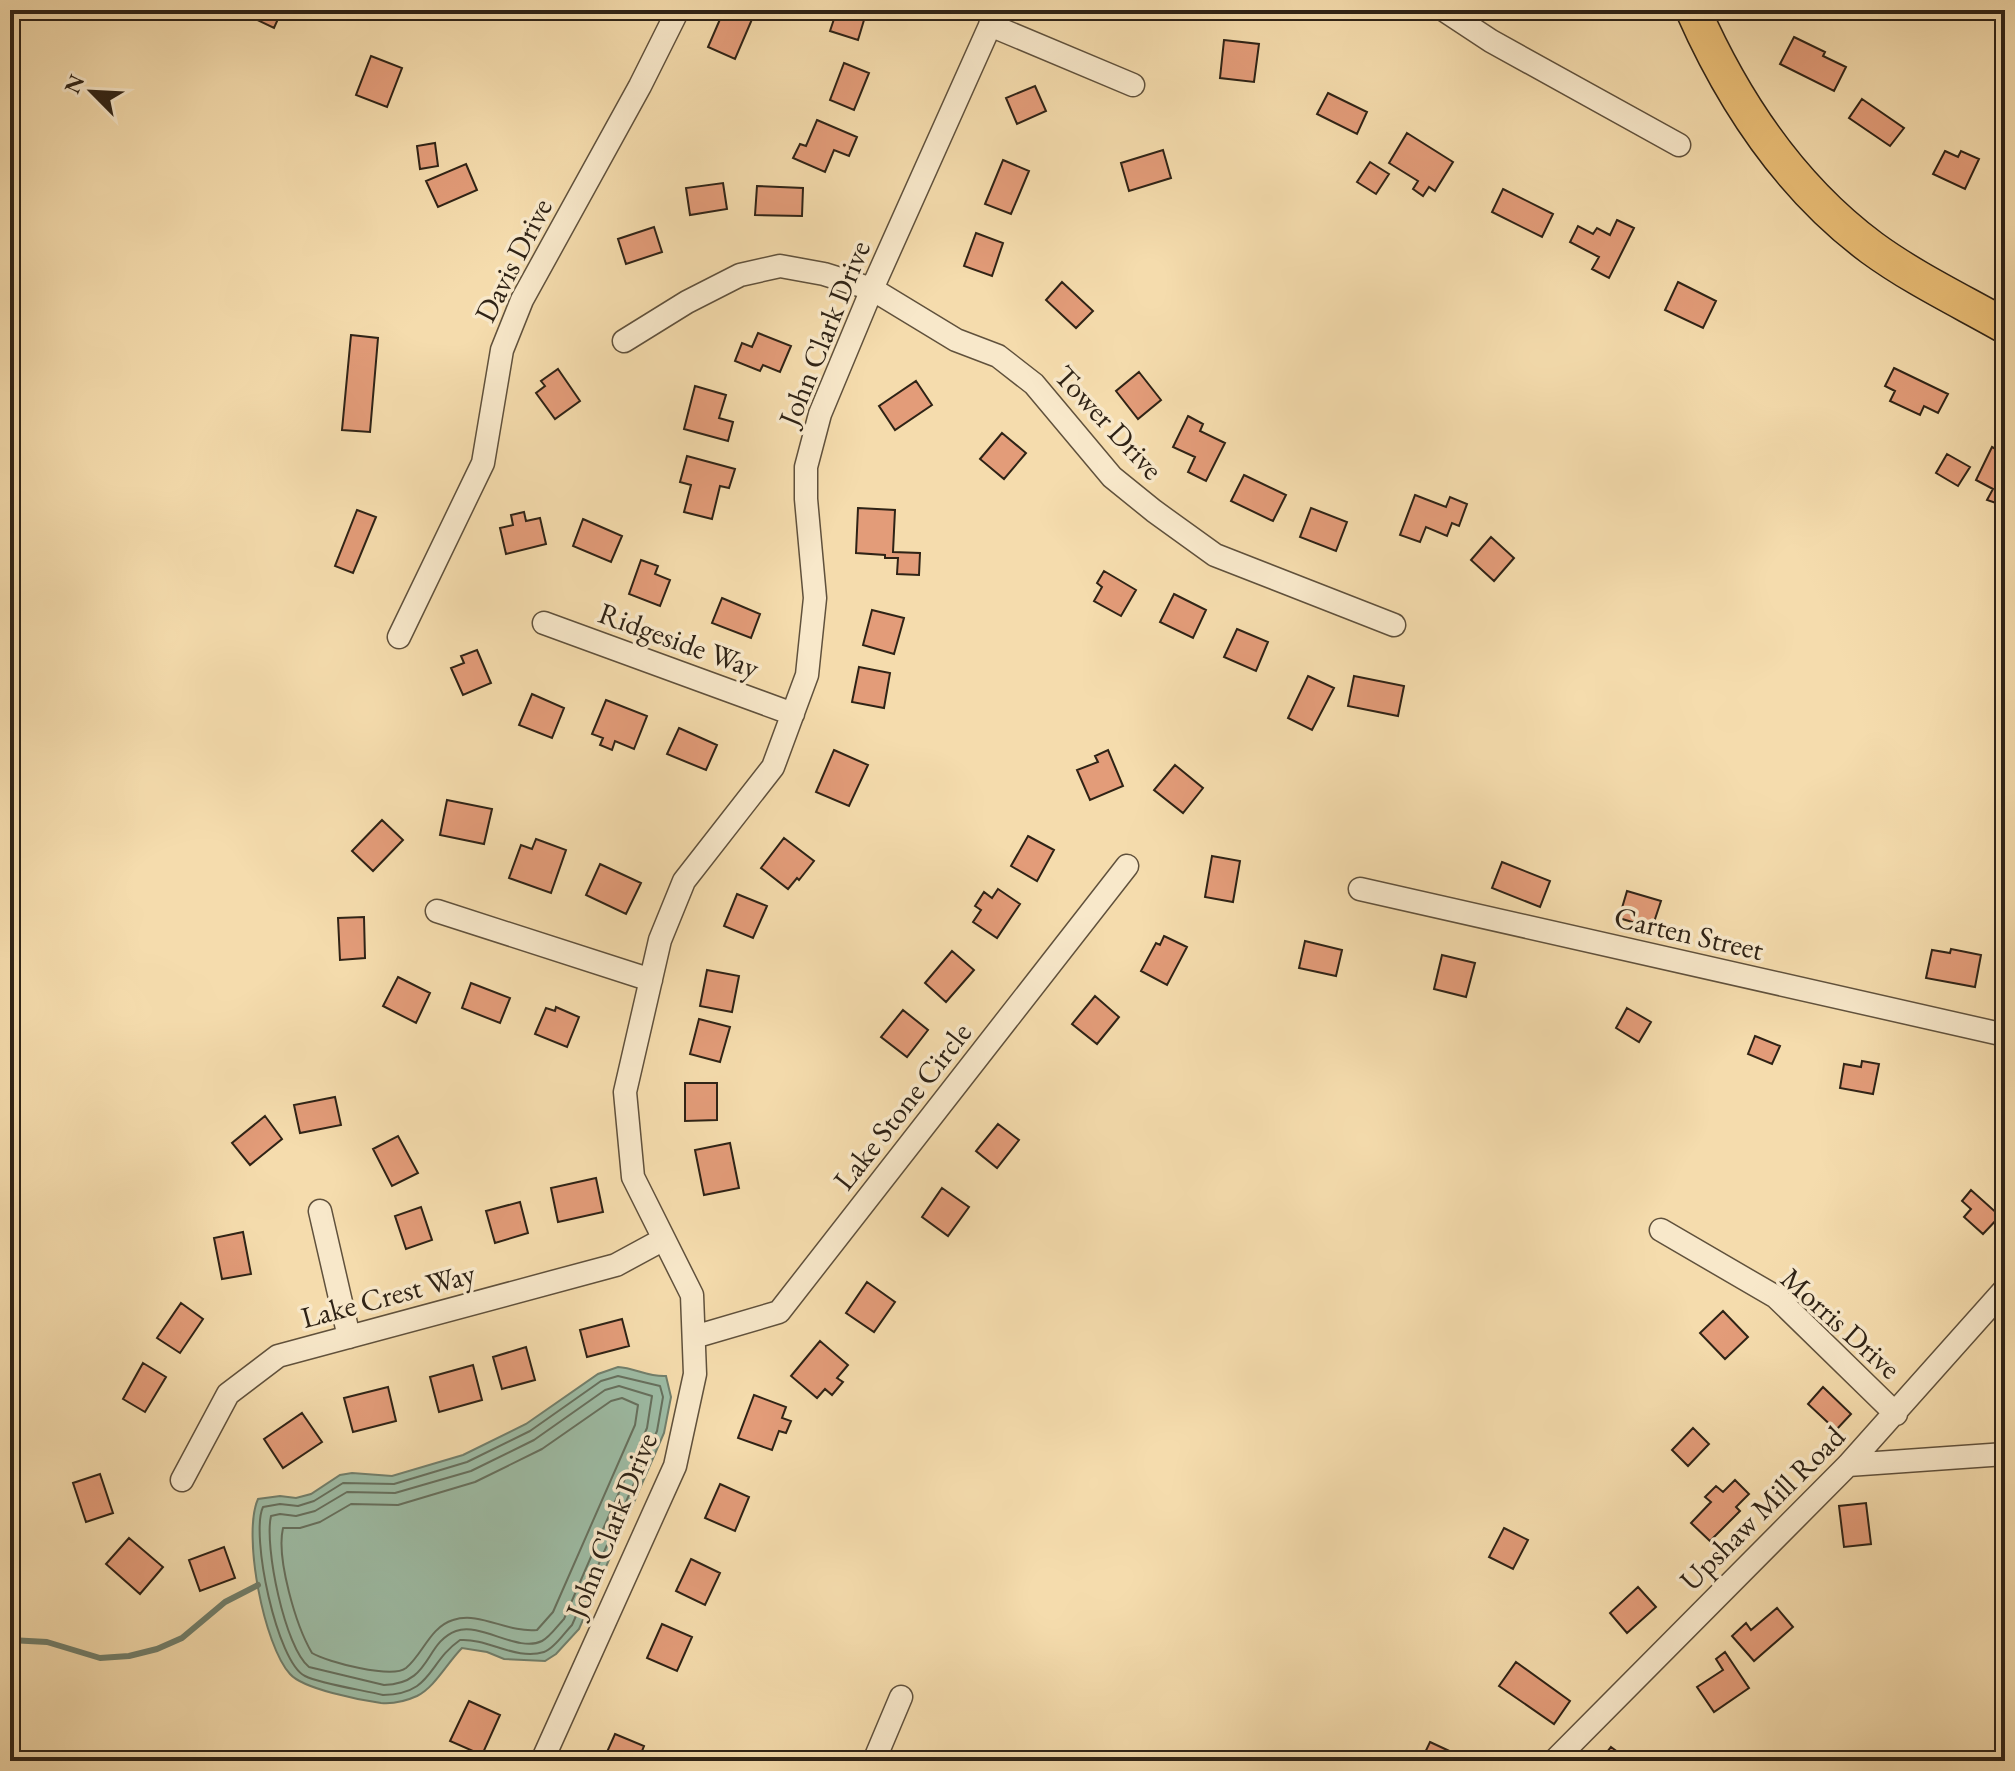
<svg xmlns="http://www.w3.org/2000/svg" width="2015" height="1771" font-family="'EB Garamond',serif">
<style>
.water{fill:#9dbca5;stroke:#717f6c;stroke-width:2}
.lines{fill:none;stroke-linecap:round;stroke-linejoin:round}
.shore{stroke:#66705e;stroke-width:2}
.stream{stroke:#717f6c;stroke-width:6}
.building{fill:#e39c79;stroke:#2f2316;stroke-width:2}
.street-casing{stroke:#60513c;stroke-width:25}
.primary-casing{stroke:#2f2316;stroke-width:37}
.street{stroke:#f8e8ca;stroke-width:22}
.primary{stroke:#eabe76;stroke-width:34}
.labels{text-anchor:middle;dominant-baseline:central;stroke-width:7;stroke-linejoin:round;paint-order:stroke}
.street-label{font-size:30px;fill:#2f2316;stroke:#f8e8ca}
</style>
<rect width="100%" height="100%" fill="#f5dcad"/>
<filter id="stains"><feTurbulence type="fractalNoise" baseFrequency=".0025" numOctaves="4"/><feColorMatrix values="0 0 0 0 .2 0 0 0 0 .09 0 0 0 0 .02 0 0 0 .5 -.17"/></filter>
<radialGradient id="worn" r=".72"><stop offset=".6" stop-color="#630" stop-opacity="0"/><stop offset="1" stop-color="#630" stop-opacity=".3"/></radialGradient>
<path class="water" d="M618,1367C635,1368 648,1377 666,1376L671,1397L664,1433L579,1629L556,1654L545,1661L504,1659L487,1652L462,1648C447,1663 435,1687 417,1696C406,1701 393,1704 381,1703C360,1700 303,1689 290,1674C264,1646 242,1534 258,1499L280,1496L296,1498L311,1494L340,1475L352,1473L392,1476L463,1455L526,1424L598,1374Z"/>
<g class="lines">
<path class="shore" d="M618,1376L660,1386L663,1397L657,1431L572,1625C565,1632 554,1649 544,1652C516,1661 488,1638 460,1640C427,1663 433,1694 383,1695C363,1690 321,1684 305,1676C277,1663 250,1534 263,1507L280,1504L298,1506L314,1501L343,1483L394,1484L467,1462L530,1431L601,1381Z
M619,1386L652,1396L647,1428L564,1619C558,1625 550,1637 542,1641C518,1653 481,1622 456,1631C424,1643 432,1684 384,1685L309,1667C285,1648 264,1546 271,1516L280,1514L296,1516L315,1511L347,1492L395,1493L471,1471L534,1440L605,1390Z
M622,1398L638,1405L635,1425L553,1612L537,1630C507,1633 480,1611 453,1620C430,1627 423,1654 406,1668C392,1679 327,1662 312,1653C296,1626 276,1558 283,1528H300L320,1522L351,1504L398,1505L475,1482L542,1449L611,1401Z"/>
<path class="stream" d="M10,1640L47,1642L100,1658L129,1656L157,1649L182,1638L225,1602L258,1585"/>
</g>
<path class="building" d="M237,10H282L274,28Z
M724,10H756L735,59L708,47Z
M837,10H867L858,40L830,31Z
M1794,37L1825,52L1823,56L1846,67L1834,91L1780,64Z
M1224,40L1259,44L1254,82L1220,78Z
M371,56L402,68L387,107L356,95Z
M844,63L869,73L854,110L830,100Z
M1035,86L1046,111L1017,124L1006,98Z
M1328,93L1367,112L1357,134L1317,114Z
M1862,99L1904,128L1890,146L1849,118Z
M817,120L857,137L849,156L834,150L825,172L793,158L800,144L806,146Z
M1407,133L1453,162L1435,191L1429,187L1423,196L1413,189L1418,181L1389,163Z
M435,143L438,166L420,169L417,146Z
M1163,150L1171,178L1129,191L1121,163Z
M1945,151L1958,157L1961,151L1979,159L1965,189L1933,174Z
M1003,160L1029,171L1011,214L985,204Z
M1370,162L1389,174L1376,194L1357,182Z
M466,164L477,190L438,207L426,181Z
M723,183L727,209L690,215L686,188Z
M757,186L803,188L802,216L755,215Z
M1503,189L1553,214L1542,237L1492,212Z
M1617,220L1634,228L1609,278L1592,269L1599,257L1570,242L1578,226L1593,234L1597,228L1610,235Z
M654,227L662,252L626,264L618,239Z
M976,233L1003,243L992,276L964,266Z
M1062,282L1093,311L1076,328L1046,300Z
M1678,282L1716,301L1703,328L1665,310Z
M758,333L791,346L780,372L763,365L760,371L735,361L742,343L752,347Z
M351,335L378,338L370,432L342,430Z
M1894,368L1948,394L1938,413L1924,406L1920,415L1890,401L1895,391L1885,386Z
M558,369L580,401L555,419L536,393L545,386L541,381Z
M1139,372L1161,400L1138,419L1116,391Z
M916,381L932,405L895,430L879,406Z
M695,386L726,395L719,418L733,422L728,441L684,429Z
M1188,416L1203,424L1200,431L1225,443L1206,481L1188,472L1195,457L1173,447Z
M1002,433L1026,453L1004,479L980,459Z
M1992,447L2005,454V506L1987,500L1993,489L1976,480Z
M1947,454L1970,467L1958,486L1936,473Z
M687,456L735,469L729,488L720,486L712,519L684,512L691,485L680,482Z
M1244,475L1286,495L1273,521L1231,501Z
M1415,495L1446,507L1450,497L1467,504L1459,526L1452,523L1447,536L1426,527L1420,542L1400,535Z
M858,508L895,510L893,552L920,553L919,575L897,574L898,558H885V555L856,553Z
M1311,508L1347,522L1336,551L1300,537Z
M357,510L376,517L353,573L335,566Z
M524,512L526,521L540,518L546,544L506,554L500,528L513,525L511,515Z
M583,519L622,536L611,562L573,546Z
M1491,537L1514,558L1494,581L1471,560Z
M641,560L658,566L655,574L670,580L660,606L629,594Z
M1104,571L1136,590L1121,616L1094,601L1102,587L1097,583Z
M1174,594L1206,610L1193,638L1160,622Z
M722,598L760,614L751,638L712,623Z
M872,610L904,618L894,654L863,645Z
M1237,629L1268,642L1256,671L1224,657Z
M477,650L491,683L463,695L451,668L464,663L461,656Z
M859,667L890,673L884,708L852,702Z
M1308,676L1334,688L1312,730L1288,718Z
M1354,676L1404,686L1398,716L1348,706Z
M532,694L564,708L552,738L519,725Z
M606,700L647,716L634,749L615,741L612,750L600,745L603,738L592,734Z
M679,728L717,745L706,770L667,754Z
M834,750L868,765L849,806L816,792Z
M1108,750L1123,786L1090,800L1077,770L1098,762L1095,756Z
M1175,765L1203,788L1183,813L1154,790Z
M447,800L492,809L484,844L440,835Z
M382,820L403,840L373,871L352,851Z
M1028,836L1054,850L1037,881L1011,866Z
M784,838L814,861L799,880L797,878L788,889L761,868Z
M536,839L566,850L551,893L509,878L521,845L532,849Z
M1212,856L1240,861L1233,902L1205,897Z
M1502,862L1550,881L1540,907L1492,888Z
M600,864L641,883L626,914L586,895Z
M998,889L1020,904L997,938L973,922L981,910L975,906L984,892L992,898Z
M1627,891L1661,901L1652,928L1619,918Z
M737,894L767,906L753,938L724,926Z
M364,917L365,958L340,960L338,918Z
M1164,936L1187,947L1167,985L1141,971L1156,943L1160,945Z
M1305,941L1342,950L1336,976L1299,968Z
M1951,949L1981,955L1975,987L1926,978L1932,950L1950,953Z
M952,951L974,970L946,1002L925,983Z
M1442,955L1475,963L1466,997L1434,989Z
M707,970L739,976L732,1012L700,1006Z
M398,977L430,993L416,1023L383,1006Z
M471,983L510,998L500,1023L462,1008Z
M1095,996L1119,1017L1097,1044L1072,1024Z
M556,1007L579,1017L567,1047L535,1034L546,1008L555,1011Z
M1627,1008L1651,1022L1639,1042L1616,1028Z
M903,1010L928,1030L907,1057L881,1037Z
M699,1019L730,1027L720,1062L690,1054Z
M1755,1036L1780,1046L1772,1064L1748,1054Z
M1862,1061L1879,1064L1873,1094L1840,1088L1844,1064L1861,1067Z
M685,1083H717V1120L685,1121Z
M335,1097L341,1125L300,1133L294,1105Z
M265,1116L282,1139L250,1165L232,1143Z
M998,1124L1019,1140L997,1168L976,1151Z
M398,1136L418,1173L392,1186L373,1149Z
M730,1143L739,1188L704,1195L695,1150Z
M596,1178L603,1212L558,1222L551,1188Z
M942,1188L969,1207L948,1236L922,1217Z
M1971,1190L2000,1216L1983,1234L1964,1217L1971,1209L1962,1201Z
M520,1202L528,1233L495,1243L486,1211Z
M421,1207L432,1240L406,1249L395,1216Z
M243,1232L251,1274L222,1279L214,1238Z
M867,1282L895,1302L874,1332L846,1313Z
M181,1303L203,1319L180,1353L157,1338Z
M1723,1311L1748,1337L1725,1359L1700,1333Z
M622,1319L629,1346L587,1357L580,1330Z
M820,1341L848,1365L837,1378L843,1382L832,1395L825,1389L817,1398L791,1376Z
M526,1347L535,1380L502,1389L493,1357Z
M143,1363L166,1377L145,1412L123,1399Z
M473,1365L482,1400L439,1412L430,1377Z
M388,1387L396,1421L353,1432L344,1398Z
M1823,1387L1851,1414L1836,1430L1808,1404Z
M754,1395L786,1407L782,1418L791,1421L786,1433L779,1431L772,1450L738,1438Z
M302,1413L322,1442L283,1468L264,1439Z
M1693,1428L1709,1444L1688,1466L1672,1450Z
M100,1474L113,1513L86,1522L73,1483Z
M1735,1480L1749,1494L1736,1507L1740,1511L1710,1541L1691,1523L1711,1502L1705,1497L1716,1486L1723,1492Z
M720,1484L749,1497L735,1531L705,1518Z
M1866,1503L1871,1544L1844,1547L1839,1506Z
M1504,1528L1528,1540L1513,1569L1489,1557Z
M129,1538L163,1567L140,1594L106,1564Z
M224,1547L235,1578L200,1591L189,1560Z
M691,1559L720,1573L705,1605L676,1591Z
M1638,1587L1656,1607L1627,1633L1610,1613Z
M1777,1608L1793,1627L1754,1661L1732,1636L1746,1623L1751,1630Z
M662,1624L692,1637L677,1671L647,1658Z
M1725,1652L1749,1688L1714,1712L1697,1687L1723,1670L1716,1659Z
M1516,1662L1570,1701L1554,1724L1499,1686Z
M469,1701L500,1715L482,1755L450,1741Z
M615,1734L644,1746L638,1761H603Z
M1430,1742L1471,1761H1421Z
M1611,1747L1630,1761H1600Z"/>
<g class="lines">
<defs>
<path id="street" d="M1444,10L1491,41L1679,145
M990,25L1133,85
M624,341L687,302L740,275L780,266L824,274L872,289L956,340L998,356L1034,384L1112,477L1154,511L1215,555L1394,625
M544,623L793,714
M399,637L483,463L502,350L522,300L640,86L678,10
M1360,889L2005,1035
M437,911L651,980
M320,1211L349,1337
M1661,1230L1776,1297L1896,1414
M694,1337L779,1312L1127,866
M1848,1465L2005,1454
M182,1480L228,1394L278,1356L616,1265L664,1239
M542,1761L675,1466L695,1374L692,1295L633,1177L625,1092L660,940L684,881L773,767L807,675L815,598L806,499V467L820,414L872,289L997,10
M874,1761L901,1697
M1554,1761L1848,1465L2005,1289"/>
<path id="primary" d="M1693,10C1734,103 1790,187 1872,248C1913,278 1961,301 2005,326"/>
</defs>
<use href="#street" class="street-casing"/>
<use href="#primary" class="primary-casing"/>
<use href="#street" class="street"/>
<use href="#primary" class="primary"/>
</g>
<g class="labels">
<g class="street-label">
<text transform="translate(513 260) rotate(-63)">Davis Drive</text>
<text transform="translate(824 333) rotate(-68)">John Clark Drive</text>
<text transform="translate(1109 422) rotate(47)">Tower Drive</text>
<text transform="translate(679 640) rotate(20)">Ridgeside Way</text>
<text transform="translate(1689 933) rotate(13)">Carten Street</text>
<text transform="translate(902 1106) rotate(-52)">Lake Stone Circle</text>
<text transform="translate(388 1295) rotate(-15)">Lake Crest Way</text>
<text transform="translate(1841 1323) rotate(42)">Morris Drive</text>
<text transform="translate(1762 1508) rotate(-45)">Upshaw Mill Road</text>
<text transform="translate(611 1525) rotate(-68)">John Clark Drive</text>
</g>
</g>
<rect width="2015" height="1771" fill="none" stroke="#f5dcad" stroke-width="40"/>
<rect x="12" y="12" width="1991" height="1747" fill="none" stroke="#2f2316" stroke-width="4"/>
<rect x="20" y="20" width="1975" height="1731" fill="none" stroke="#2f2316" stroke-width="2"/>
<g transform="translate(92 92) rotate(294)" stroke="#f8e8ca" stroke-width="6" paint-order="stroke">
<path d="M0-6L14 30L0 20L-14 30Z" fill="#2f2316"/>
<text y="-12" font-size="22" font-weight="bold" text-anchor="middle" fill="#2f2316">N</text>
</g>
<rect width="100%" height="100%" filter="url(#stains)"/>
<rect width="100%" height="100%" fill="url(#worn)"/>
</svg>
